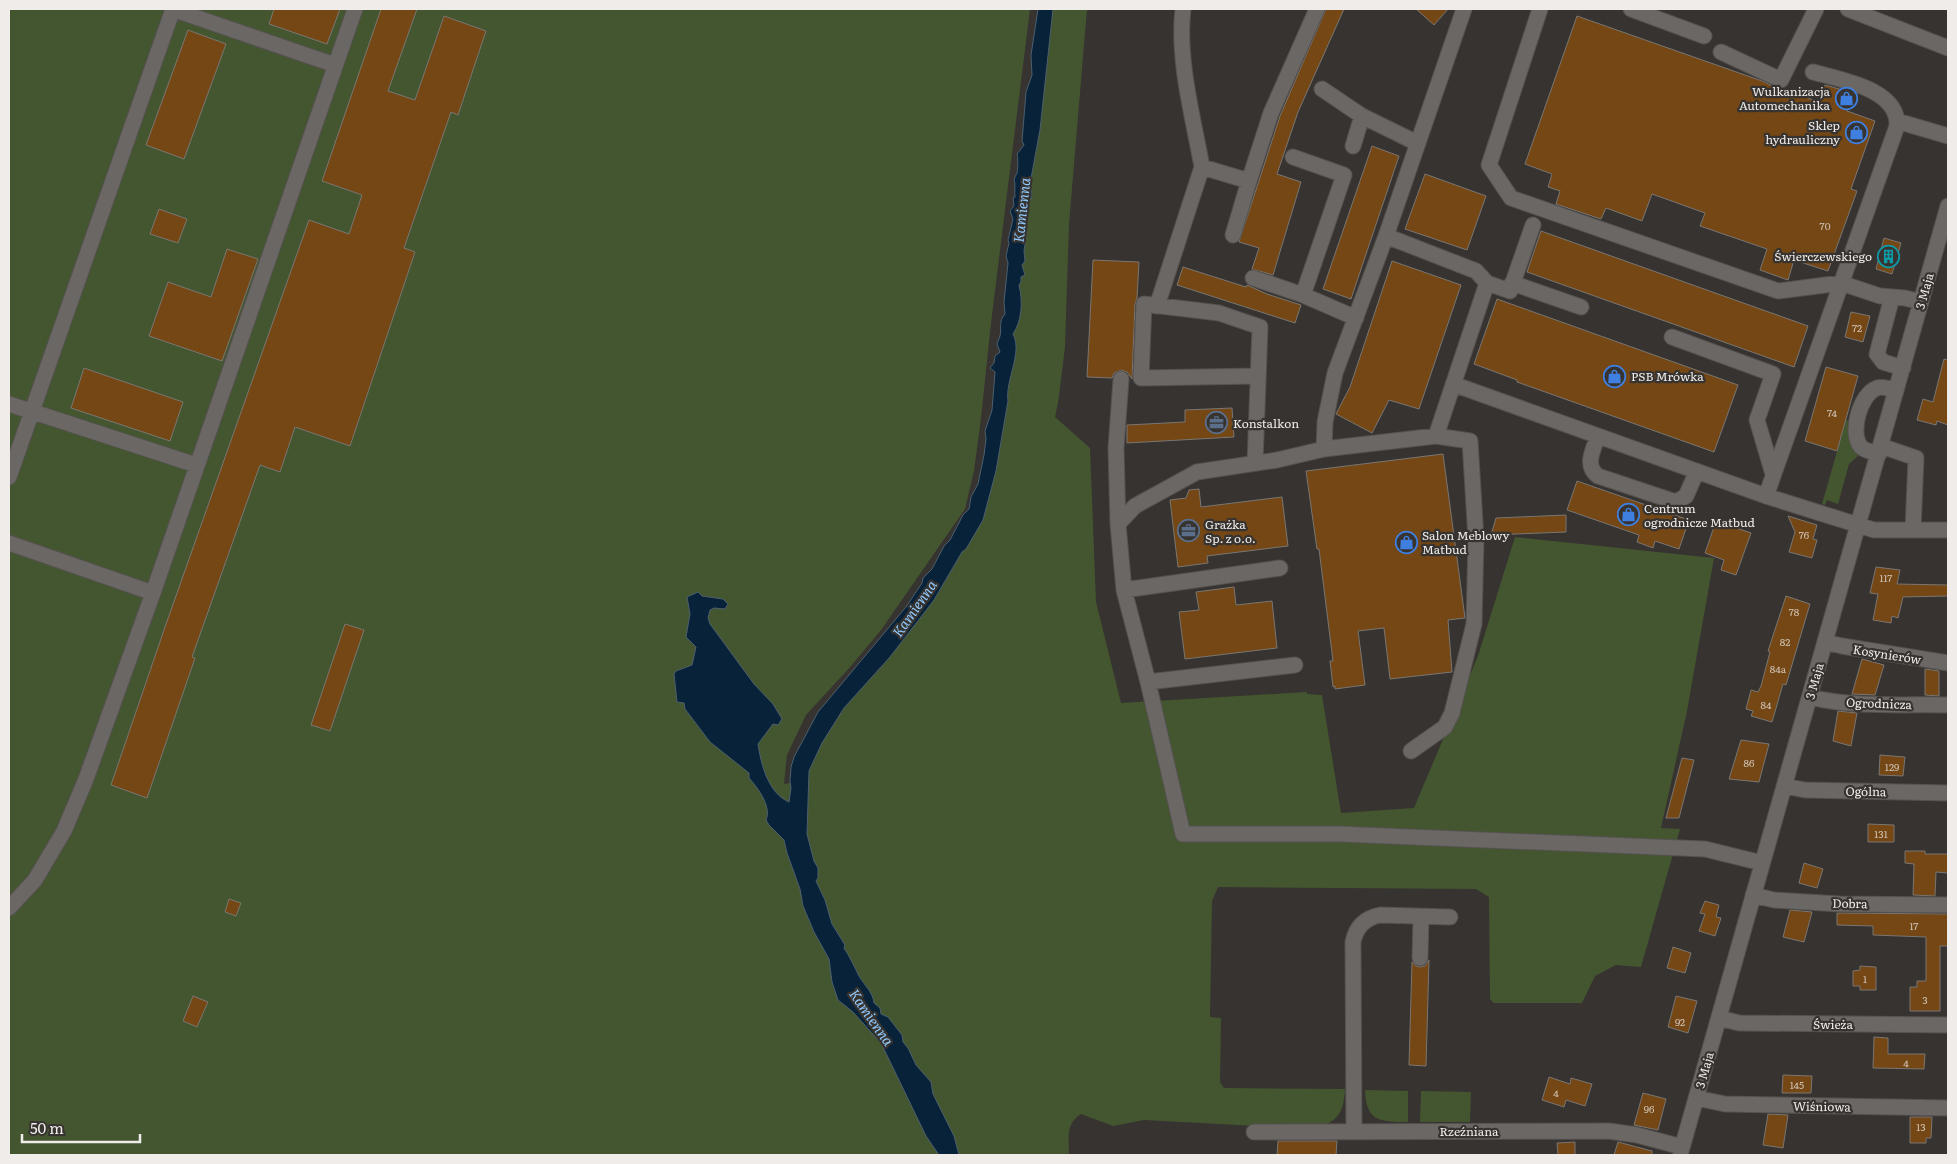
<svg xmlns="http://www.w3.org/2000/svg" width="1957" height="1164" font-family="Literata,serif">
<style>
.green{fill:#44562f}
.water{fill:#082339;stroke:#4d5f6e}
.building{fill:#744715;stroke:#7a7672}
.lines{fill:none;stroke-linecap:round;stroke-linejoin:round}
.minor-casing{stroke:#54514f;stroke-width:17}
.minor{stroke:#6b6764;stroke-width:15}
.labels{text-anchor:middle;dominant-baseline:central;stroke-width:4.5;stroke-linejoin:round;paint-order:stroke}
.number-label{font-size:10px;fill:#d0c3b5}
.poi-label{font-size:12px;fill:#efecea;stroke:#363330;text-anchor:start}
.street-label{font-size:12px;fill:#efecea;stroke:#363330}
.water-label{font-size:14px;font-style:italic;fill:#91cafe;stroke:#363330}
</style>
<rect width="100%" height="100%" fill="#363330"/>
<path class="green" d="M9,9H1030L991,323L981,418L974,471L965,509L881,630L851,666L806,715L787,755L784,784L802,781L810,750L979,513L1049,9H1087L1069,224L1065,347L1058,403L1055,417L1090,448L1096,602L1121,703L1307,692V694L1322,695L1341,813L1414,808L1478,656L1515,537L1714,558L1687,711L1661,828L1680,829L1641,967L1616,965L1595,976L1582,1003H1494L1490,999L1489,897L1476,889L1218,887L1212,901L1210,1017L1221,1018L1220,1082L1224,1088L1345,1089C1344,1106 1341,1119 1324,1125L1257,1126L1144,1120L1113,1126L1081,1114C1065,1124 1069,1139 1069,1155H9Z
M1846,420L1852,422L1859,452L1858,456L1849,464L1838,504L1827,500L1825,505L1822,504Z
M1365,1090L1408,1091V1122C1379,1122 1366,1121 1365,1090Z
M1421,1091L1471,1092L1470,1122H1420Z"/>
<path class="water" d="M1038,9H1053L1040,130L1030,184L1032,195L1025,215L1027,232L1025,236L1026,238L1024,251L1025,261L1022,265L1025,275L1021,277V282L1019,285C1023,301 1022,321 1013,334C1023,353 1005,380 1008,401L996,471L983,520L966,549L962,552L934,600L890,657L844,708L822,743L809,771L807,834L814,861L818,868V878L816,881L825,900L832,924L845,945L844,948C850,957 854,966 859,976C864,985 873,992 874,1003L880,1008L881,1014L888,1017L902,1035L903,1042L908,1048L916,1065L931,1082L933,1094L954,1136L959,1155H939L926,1136L881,1043L853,1012L838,1000L832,982L829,959L814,932L803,906L800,889L787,853L784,840L769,825L766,820C772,807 758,788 749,778V773L710,742L685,709L684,703L677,702L674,674L676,671L692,665L696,647L686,637L690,614L687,597L698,592L702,596L723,599L728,604L725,609L714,608L710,610L708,618L710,624L754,684L773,704L782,719L778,725L773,724L758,744C761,764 768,793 789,802L791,788L790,781L791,767L794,757L818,712L906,607L922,583L923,578L932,569L944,546L950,540L963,515L969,509L971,497L978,484L984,455L986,439L985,431L992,410L995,372L990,368L994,363L995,356L1000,352L997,344C998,341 999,339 1000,336C1002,327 998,322 1005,314L1004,302L1008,263L1006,256L1009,243L1008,240L1013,219L1010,211L1014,206L1013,198L1015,197C1014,191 1016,184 1014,180C1015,177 1016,175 1017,173C1018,171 1018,156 1017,154L1024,145L1022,141L1026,92L1032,75L1031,55Z"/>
<path class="building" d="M274,9H340L327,44L269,24Z
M381,9H417L388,91L415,100L444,16L486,31L458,115L451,112L404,248L415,252L350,446L295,427L280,472L260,465L192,657L195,658L147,798L111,785L165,627L309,220L349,234L362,195L322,181Z
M1326,9H1344L1298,112L1277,174L1301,182L1273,275L1252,269L1259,248L1239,242L1280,116Z
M1416,9H1448L1434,25Z
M1577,16L1762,81L1777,88L1783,89L1819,102L1825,85L1853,93L1847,111L1875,121L1851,189L1857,191L1828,271L1794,260L1788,280L1760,270L1767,249L1700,226L1705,213L1652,194L1642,221L1606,208L1601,219L1556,204L1560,191L1548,187L1552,174L1525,164Z
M188,30L226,44L184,159L146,145Z
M1372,146L1399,156L1351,299L1323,289Z
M1425,174L1486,196L1467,250L1405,229Z
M159,209L187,219L178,243L150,234Z
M1541,231L1808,326L1794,367L1527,272Z
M1884,238L1901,243L1892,274L1876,269Z
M227,249L258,259L222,361L149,336L168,282L211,297Z
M1093,260L1139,262L1137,298L1135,304L1132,379L1127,372L1121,370L1114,373L1112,378L1087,377Z
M1392,261L1461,285L1419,409L1389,400L1372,433L1336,414L1350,387Z
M1183,267L1246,287L1247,285L1267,294L1301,305L1295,323L1177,285Z
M1497,299L1738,385L1714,452L1517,382V380L1474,364Z
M1851,312L1870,316L1863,342L1845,337Z
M1944,359L1948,360V425L1937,421L1936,425L1917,420L1923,399L1933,402Z
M1826,367L1858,376L1837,451L1805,441Z
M84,368L183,402L170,441L71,408Z
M1232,408L1234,437L1127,443V425L1185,422V410Z
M1443,454L1465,618L1448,620L1452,672L1390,679L1384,628L1358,631L1365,685L1335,689V686L1333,687L1330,661H1333L1319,549H1317L1306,471Z
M1577,481L1689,520L1679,549L1655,541L1653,548L1637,542L1639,535L1567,510Z
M1199,489L1201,507L1282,497L1288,546L1207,556L1208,563L1178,567L1170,500L1186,498L1189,490Z
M1566,515V532L1491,535L1496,518Z
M1788,516L1817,525L1813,539L1817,540L1812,558L1789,552L1795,532Z
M1716,521L1751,533L1736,575L1721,570L1724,560L1705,553Z
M1876,567L1900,570L1897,584L1948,585V596L1903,597L1898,618L1892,616L1891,623L1873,620L1878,594L1870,593Z
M1234,587L1236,605L1272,601L1277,648L1185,659L1179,612L1199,610L1196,592Z
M1786,596L1810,604L1786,685L1783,684L1772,722L1751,716L1753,711L1746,709L1751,690L1758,692L1761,686L1770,652L1768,651Z
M345,624L364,630L330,731L311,725Z
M1862,659L1884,665L1875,695L1852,694Z
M1925,669L1939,671V696L1925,695Z
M1838,711L1857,713L1851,746L1833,741Z
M1741,740L1769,744L1759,782L1729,779Z
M1880,755L1905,757L1903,776L1879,775Z
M1682,758L1694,760L1679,818H1666Z
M1868,824L1894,825V842H1868Z
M1905,851H1925V854H1948V873L1936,872L1935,896L1913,895L1914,864L1905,863Z
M1804,863L1823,869L1817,888L1799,883Z
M229,899L241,903L236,916L225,912Z
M1705,901L1719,905L1716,917L1721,918L1715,936L1699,931L1705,914L1700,913Z
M1790,910L1812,912L1804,942L1783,937Z
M1837,913L1948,914V946H1940V1011H1910V987H1917V981H1926V937L1873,935V926L1837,925Z
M1673,947L1691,953L1685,973L1667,968Z
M1429,960L1426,1066L1409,1065L1412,962L1416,966L1420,967L1425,966Z
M1860,966L1876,967V990H1860V986H1853V971L1860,970Z
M193,996L208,1002L197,1027L183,1021Z
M1676,996L1697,1001L1688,1033L1668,1027Z
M1874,1037L1888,1038V1054H1925L1924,1069L1873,1068Z
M1783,1075L1812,1076L1811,1093H1782Z
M1549,1077L1570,1084L1571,1078L1592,1084L1585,1106L1566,1100L1564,1107L1542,1100Z
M1643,1093L1666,1099L1658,1130L1634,1125Z
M1768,1114L1788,1115L1783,1148L1763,1145Z
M1910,1117H1932L1931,1138H1926V1143H1910Z
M1278,1141H1337L1336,1155H1277Z
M1575,1142V1155H1558L1557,1143Z
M1618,1142L1652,1151V1155H1614Z"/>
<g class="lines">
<defs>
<path id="minor" d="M172,9L335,65
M1183,9C1177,59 1193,117 1202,167
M1540,9L1489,165L1511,198L1778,291L1841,283L1880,296L1905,298L1921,302
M1631,9L1704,36
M1848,9L1948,48
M1721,52L1781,80L1816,9
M1322,89L1362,116
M1897,121L1948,136
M1353,146L1362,116L1417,143
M1293,157L1344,175L1303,295L1356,318
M1249,181L1271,113L1317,9
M1386,236L1476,271L1487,283L1436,436L1324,449L1325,422L1335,373L1386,236L1464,9
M1253,278L1303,295
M1487,283L1510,291L1533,225
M1512,283L1581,307
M1892,297L1877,354L1883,362L1903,368
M1157,306L1202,167L1249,181L1233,235
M1672,337L1773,374L1757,420L1773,474
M1453,384L1766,496L1874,530H1948
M9,404L196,465
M1598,436C1593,450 1584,466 1598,476L1676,502L1686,496L1697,471
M1881,446L1916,458L1913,530
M1324,449L1277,460L1197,472L1135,506L1118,524L1124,590L1148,682L1183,834H1339L1705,849L1762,863
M1879,454C1873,452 1865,451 1861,447C1849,433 1860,394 1877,388C1883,386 1891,389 1896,391
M1255,463L1260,327L1219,313L1144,304L1141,378L1258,376
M9,477L173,9
M1766,496L1897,126C1899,89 1841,80 1813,72
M1118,524L1116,448L1121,379
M9,543L153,593
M1124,590L1280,568
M1825,642L1842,646L1948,663
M1148,682L1295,665
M1810,697C1854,708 1903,704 1948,705
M1411,751L1445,727L1452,713L1474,624L1476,539L1470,441L1436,436
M1784,786L1805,790L1948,793
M1753,895L1774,900L1840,904L1948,905
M9,908L35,880L64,831L86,779L153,593L355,9
M1420,958L1421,917
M1719,1018L1739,1023L1948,1025
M1696,1098L1725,1104L1948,1108
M1254,1132L1609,1131L1637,1135L1682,1147
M1354,1132L1353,942C1356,927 1365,918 1380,915L1450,917
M1680,1155L1948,206"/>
</defs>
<use href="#minor" class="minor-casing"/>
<use href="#minor" class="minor"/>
</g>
<defs>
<symbol id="shop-ring" viewBox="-11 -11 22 22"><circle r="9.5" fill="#363330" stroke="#3f7fe0" stroke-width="1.5"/><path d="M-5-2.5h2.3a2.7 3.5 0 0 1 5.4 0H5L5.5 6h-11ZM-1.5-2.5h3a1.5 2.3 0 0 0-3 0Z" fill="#3f7fe0"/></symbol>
<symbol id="building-ring" viewBox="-11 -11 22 22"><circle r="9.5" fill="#363330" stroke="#0f9aa8" stroke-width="1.5"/><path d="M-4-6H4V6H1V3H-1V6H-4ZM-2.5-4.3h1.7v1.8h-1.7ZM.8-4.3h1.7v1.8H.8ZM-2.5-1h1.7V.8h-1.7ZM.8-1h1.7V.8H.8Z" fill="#0f9aa8"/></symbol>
<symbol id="office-ring" viewBox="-11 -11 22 22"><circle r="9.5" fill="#363330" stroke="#5c6f8a" stroke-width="1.5"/><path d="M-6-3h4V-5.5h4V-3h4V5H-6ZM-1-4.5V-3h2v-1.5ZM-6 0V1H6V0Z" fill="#5c6f8a"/></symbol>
</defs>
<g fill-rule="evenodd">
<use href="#shop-ring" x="1834" y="86" width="25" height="25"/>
<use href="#shop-ring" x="1844" y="120" width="25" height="25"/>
<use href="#building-ring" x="1876" y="244" width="25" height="25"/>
<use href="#shop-ring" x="1602" y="364" width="25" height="25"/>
<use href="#office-ring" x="1204" y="410" width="25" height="25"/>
<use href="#shop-ring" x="1616" y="502" width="25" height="25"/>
<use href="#office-ring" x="1176" y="518" width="25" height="25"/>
<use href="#shop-ring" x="1394" y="530" width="25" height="25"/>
</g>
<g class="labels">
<g class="number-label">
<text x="1825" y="225">70</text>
<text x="1857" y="327">72</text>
<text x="1832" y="412">74</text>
<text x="1804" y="534">76</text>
<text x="1886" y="577">117</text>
<text x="1794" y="611">78</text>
<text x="1785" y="641">82</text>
<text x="1778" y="668">84a</text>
<text x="1766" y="704">84</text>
<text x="1749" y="762">86</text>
<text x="1892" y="766">129</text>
<text x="1881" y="833">131</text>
<text x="1914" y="925">17</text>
<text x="1865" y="978">1</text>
<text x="1925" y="999">3</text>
<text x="1680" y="1021">92</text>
<text x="1906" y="1062">4</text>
<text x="1797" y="1084">145</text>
<text x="1556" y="1092">4</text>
<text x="1649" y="1108">96</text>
<text x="1921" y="1126">13</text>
</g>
<g class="poi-label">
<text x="1830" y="91" text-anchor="end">Wulkanizacja<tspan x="1830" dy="14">Automechanika</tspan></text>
<text x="1840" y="125" text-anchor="end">Sklep<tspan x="1840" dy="14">hydrauliczny</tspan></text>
<text x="1872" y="256" text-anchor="end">Świerczewskiego</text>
<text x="1631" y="376">PSB Mrówka</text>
<text x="1233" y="423">Konstalkon</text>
<text x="1644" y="508">Centrum<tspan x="1644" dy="14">ogrodnicze Matbud</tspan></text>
<text x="1205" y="524">Grażka<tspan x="1205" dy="14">Sp. z o.o.</tspan></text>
<text x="1422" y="535">Salon Meblowy<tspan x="1422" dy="14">Matbud</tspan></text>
</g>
<g class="street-label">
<text transform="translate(1924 291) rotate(-74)">3 Maja</text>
<text transform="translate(1887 654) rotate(9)">Kosynierów</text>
<text transform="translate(1814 681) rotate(-74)">3 Maja</text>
<text transform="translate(1879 703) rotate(2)">Ogrodnicza</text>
<text transform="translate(1866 791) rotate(1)">Ogólna</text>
<text transform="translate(1850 903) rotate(1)">Dobra</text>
<text x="1833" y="1024">Świeża</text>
<text transform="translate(1704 1070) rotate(-74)">3 Maja</text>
<text transform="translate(1822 1106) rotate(1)">Wiśniowa</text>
<text x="1469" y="1131">Rzeźniana</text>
</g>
<g class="water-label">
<text transform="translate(1021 210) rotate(-84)">Kamienna</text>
<text transform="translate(914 608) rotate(-55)">Kamienna</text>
<text transform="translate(872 1017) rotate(55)">Kamienna</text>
</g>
</g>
<rect width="1957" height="1164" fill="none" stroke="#efecea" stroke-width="20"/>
<path d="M22 1134v8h118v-8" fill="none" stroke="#efecea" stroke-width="2.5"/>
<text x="30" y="1134" font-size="15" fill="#efecea" stroke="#363330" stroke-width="4" paint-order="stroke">50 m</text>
</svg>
